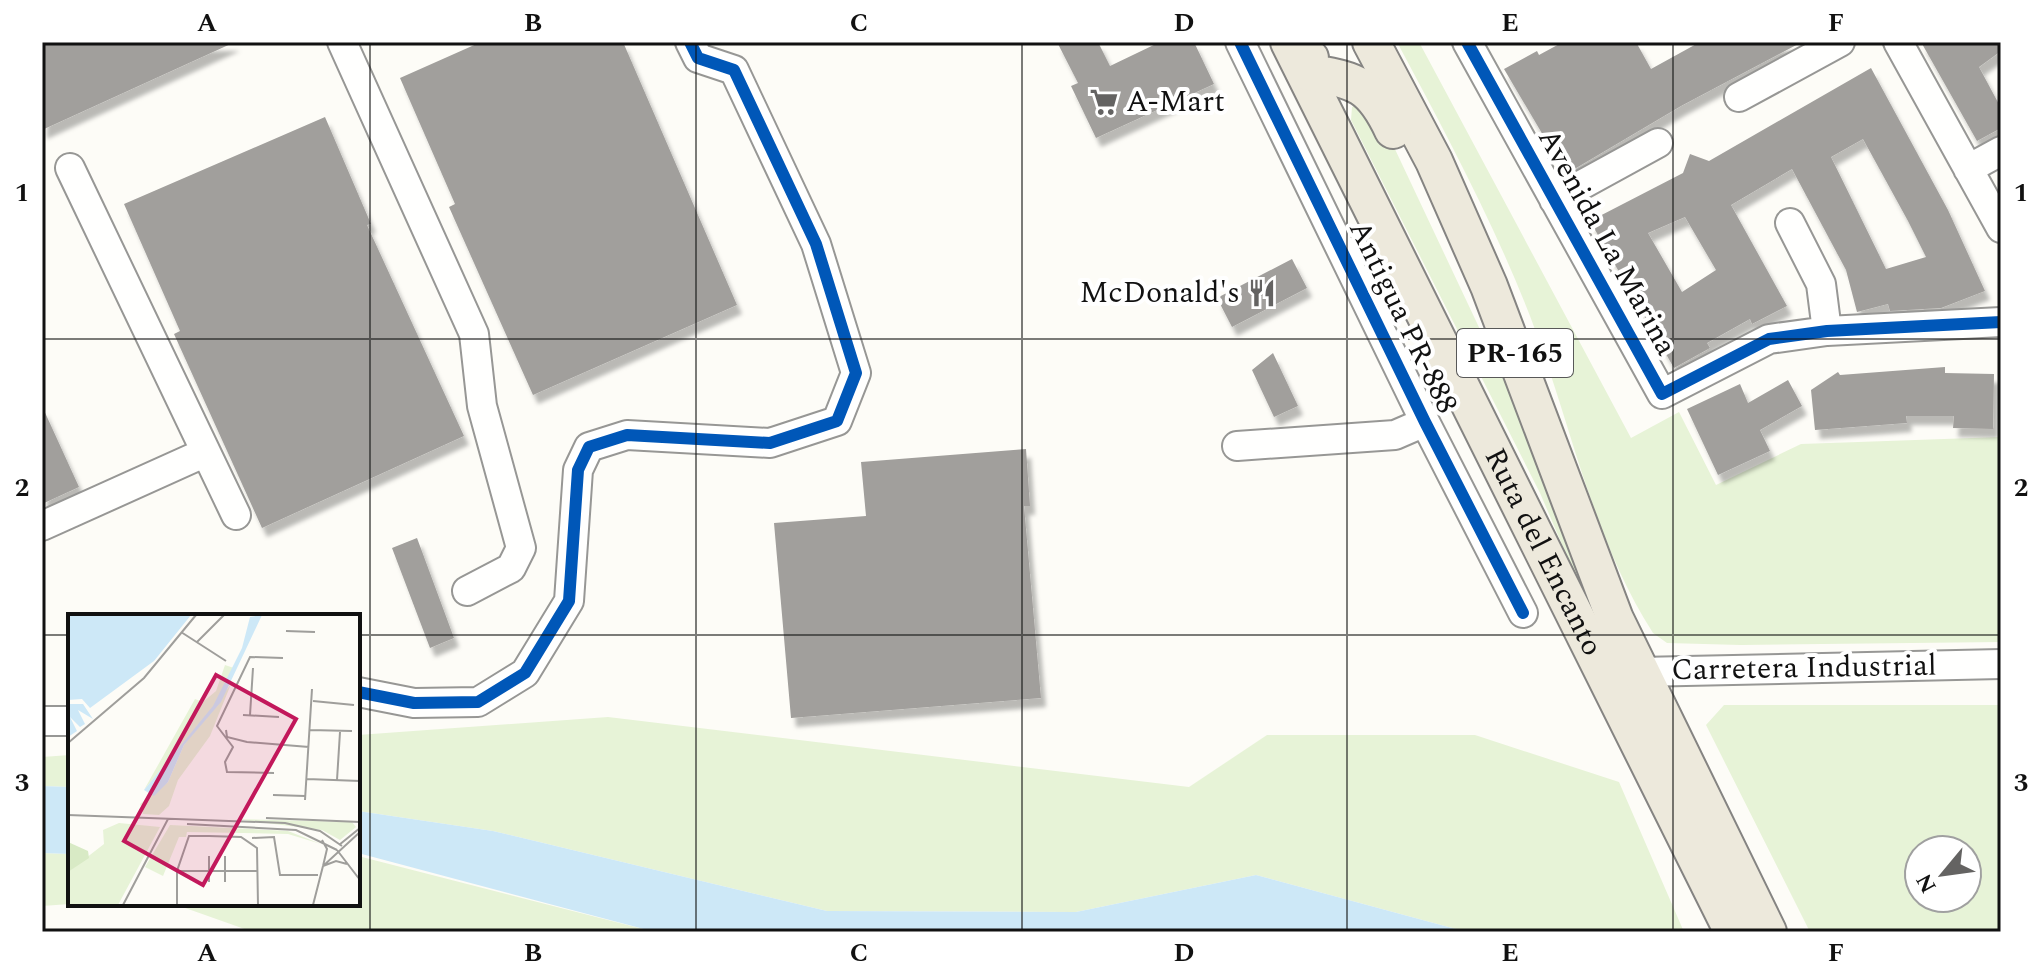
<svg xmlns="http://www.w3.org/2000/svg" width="2043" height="974" font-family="Spectral,serif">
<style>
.green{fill:#e7f3d7;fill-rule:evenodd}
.water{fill:#cde8f7}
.building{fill:#a19f9c;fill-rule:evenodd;filter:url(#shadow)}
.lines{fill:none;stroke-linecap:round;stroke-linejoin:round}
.minor-casing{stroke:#979795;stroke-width:32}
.major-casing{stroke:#858482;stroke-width:40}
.minor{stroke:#fffffe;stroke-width:28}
.major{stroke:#ede9dc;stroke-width:36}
.cycleway-casing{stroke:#fff;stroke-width:17}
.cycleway{stroke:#0057b8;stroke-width:12}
.grid{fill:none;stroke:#111;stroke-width:2;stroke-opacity:0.55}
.labels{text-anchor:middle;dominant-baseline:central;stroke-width:8;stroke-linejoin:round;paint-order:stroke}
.shield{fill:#fff;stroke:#585858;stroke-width:2}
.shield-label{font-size:28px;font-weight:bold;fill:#111}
.poi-label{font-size:30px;fill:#111;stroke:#fff;text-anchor:start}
.street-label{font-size:30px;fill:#111;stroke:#fff}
.inset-road{fill:none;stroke:#9f9e9b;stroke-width:2}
.view{fill:#c2185b;fill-opacity:0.15;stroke:#c2185b;stroke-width:4}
.inset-edge{fill:none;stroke:#111;stroke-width:4}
.neatline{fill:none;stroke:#111;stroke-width:3}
.grid-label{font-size:26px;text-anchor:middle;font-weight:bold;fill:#111}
</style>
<defs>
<filter id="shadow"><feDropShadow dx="5" dy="9" stdDeviation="2" flood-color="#0004"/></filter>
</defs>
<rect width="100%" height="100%" fill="#fdfcf7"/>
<path class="green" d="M1397,42H1419L1631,438L1679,412L1716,485L1801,444L2001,437V642L1741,645L1667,643L1653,633C1591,536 1571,422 1530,316C1493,221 1445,132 1397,42Z
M1361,103L1377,111L1558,495L1597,626L1540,493L1351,120L1352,107Z
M1724,705H2001V932H1810L1706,725ZM1967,850V898H1919V850Z
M608,717L1189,787L1267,735H1475L1619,782L1684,932H1467L1256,875L1076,912L827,911L493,831L358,811V735Z
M70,755V787L42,786V757Z
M42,853L70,854V904L42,906Z
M358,856L655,932H253L174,904H358Z"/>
<path class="water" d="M42,786L70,787V854L42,853Z
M358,811L493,831L827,911L1076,912L1256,875L1467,932H655L358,853Z"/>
<path class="building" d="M42,42H235L42,130Z
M481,42H623L737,305L533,395L449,207L455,204L400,78Z
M1057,42H1098L1110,66L1160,42H1194L1214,84L1096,138L1071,86L1078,83Z
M1563,42H1636L1651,69L1700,42H1802L1681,106L1566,174L1504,69L1537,51L1539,55Z
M1921,42H2001V51L1979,67L2001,108V128L1977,141Z
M1871,68L1948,210L1985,291L1941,308L1890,311L1888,304L1857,312L1846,270L1792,169L1731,205L1787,306L1752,324L1750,319L1707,343L1710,348L1674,368L1590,221L1683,173L1690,154L1709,161ZM1863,139L1908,221L1926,257L1886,269L1831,157ZM1685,217L1716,270L1682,292L1648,233Z
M325,117L371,224L367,225L464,436L262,528L174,334L180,331L124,204Z
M1292,259L1307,288L1232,327L1217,298Z
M1273,353L1298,406L1274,417L1252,370Z
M1945,367V373L1994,374L1993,429L1953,428L1954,416H1906L1907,423L1815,430L1811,390L1838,372L1840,375Z
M1788,380L1802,406L1760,430L1770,451L1718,475L1687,409L1740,384L1748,403Z
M42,406L79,487L42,504Z
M1026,449L1030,506H1024L1041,698L791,718L774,523L866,516L861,462Z
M417,538L454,638L430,648L392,548Z"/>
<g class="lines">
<defs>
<path id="minor" d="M342,42L474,334L482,406L521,548L511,568L467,591
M1240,42L1425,422L1523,613
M1467,42L1662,394L1769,339L1827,331L2001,322
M1898,42L2001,228
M1739,97L1840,42
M70,168L236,515
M1968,169L2001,151
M1554,200L1658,143
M1790,223L1821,284L1827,331
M1237,446L1395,435L1425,422
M42,526L204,453
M1622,676L1639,672L2001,664
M358,692L414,703L478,702L525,673L569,601L578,470L589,447L627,435L770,443L837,421L856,373L816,244L734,70L698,58L690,42
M42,721H70"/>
<g id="major">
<path id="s1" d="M1289,42L1733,932"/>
<path d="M1371,42L1434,161L1489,286L1615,619L1768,932"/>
<path d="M1310,58L1304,71C1354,81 1370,81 1393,130"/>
</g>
</defs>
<use href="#minor" class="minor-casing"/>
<use href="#major" class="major-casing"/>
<use href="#minor" class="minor"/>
<use href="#major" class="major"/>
<defs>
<path id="cycleway" d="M1240,42L1425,422L1523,613
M1467,42L1662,394L1769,339L1827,331L2001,322
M358,692L414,703L478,702L525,673L569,601L578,470L589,447L627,435L770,443L837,421L856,373L816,244L734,70L698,58L690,42"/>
</defs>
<use href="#cycleway" class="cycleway-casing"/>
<use href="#cycleway" class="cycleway"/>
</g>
<path class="grid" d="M370,42V932M696,42V932M1022,42V932M1347,42V932M1673,42V932M42,339H2001M42,635H70M358,635H2001"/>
<defs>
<symbol id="supermarket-bare" viewBox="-9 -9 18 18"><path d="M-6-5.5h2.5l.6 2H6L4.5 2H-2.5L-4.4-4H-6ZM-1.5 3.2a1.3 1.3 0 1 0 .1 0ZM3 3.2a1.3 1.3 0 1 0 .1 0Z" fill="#646362" stroke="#fff" stroke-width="2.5" paint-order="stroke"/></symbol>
<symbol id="restaurant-bare" viewBox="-9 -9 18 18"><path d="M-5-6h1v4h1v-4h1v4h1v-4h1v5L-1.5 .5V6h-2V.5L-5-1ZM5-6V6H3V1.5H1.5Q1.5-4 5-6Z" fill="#646362" stroke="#fff" stroke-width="2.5" paint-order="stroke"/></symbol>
</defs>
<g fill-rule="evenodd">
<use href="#supermarket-bare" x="1084" y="82" width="40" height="40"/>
<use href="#restaurant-bare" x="1242" y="273" width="40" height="40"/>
</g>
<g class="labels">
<rect class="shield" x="1457" y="329" width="116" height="48" rx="6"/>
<g class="shield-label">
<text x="1515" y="353">PR-165</text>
</g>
<g class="poi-label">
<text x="1126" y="102">A-Mart</text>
<text x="1240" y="293" text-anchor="end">McDonald's</text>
</g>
<g class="street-label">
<text transform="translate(1607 242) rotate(61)">Avenida La Marina</text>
<text transform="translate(1403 317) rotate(64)">Antigua PR-888</text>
<text stroke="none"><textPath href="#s1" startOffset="570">Ruta del Encanto</textPath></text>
<text transform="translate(1804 668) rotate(-1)">Carretera Industrial</text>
</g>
</g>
<g transform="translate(68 614)">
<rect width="292" height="292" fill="#fdfcf7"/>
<path d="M157,51L166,54L146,92L76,176L127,85L135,88L148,77ZM163,70L142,122L110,166L101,192L91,201L75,200L72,190L100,168L116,131ZM167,205L284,208L288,213L272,226L254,216ZM51,209L92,213L50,291H0V258L36,230L35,216ZM102,211L220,217L253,230L220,220L119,218L118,223H111L95,262L77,253Z" fill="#e7f3d7"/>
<path d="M0,228L20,237L21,244L0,258Z" fill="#d8eac5"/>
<path d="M0,1H123L86,47L22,94L14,85L0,86ZM194,1L153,88L116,131L100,168L86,182L76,176L145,92L174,34L182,3ZM0,90H15L25,105L10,96L17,110L12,113L2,103L9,117L0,123Z" fill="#cde8f7"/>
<path class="inset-road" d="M218,17L247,18M113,18L158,47M129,28L156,1M245,87L286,91M175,101L211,103M182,101L185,54M158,116L159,123L179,128L241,133M242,116L284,117M0,129L76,64L128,1M206,159L159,158L157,148L165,133L149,112L182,43L215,44M239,165L292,167M269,166L272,118M205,181L237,182M237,186L244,75M0,201L217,209L252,217L274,232M198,204L292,208M119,210L228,216L269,236M184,224L206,223L212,261H250M254,226L259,235L255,252M271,231L292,214M269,236L292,266M255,252L268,247L279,250M109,257H190M141,268V242M157,268V242M55,291L100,205M109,291V257L121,222H141L173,223L189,234L190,291M245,291L255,252L292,218"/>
<path class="view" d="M148,61L228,105L135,271L56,227Z"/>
<rect width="292" height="292" class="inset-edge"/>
</g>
<rect width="2043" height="974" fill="none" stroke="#ffffff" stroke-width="88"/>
<g transform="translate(1943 874) rotate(241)"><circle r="38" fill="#ffffff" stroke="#a0a0a0" stroke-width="2"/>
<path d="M0-6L14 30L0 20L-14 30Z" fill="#646362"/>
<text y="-12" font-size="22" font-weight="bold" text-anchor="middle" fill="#111111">N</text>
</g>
<rect x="44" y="44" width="1955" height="886" class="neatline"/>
<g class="grid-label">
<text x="207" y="31">A</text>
<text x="533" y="31">B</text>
<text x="859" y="31">C</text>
<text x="1184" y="31">D</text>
<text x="1510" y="31">E</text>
<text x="1836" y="31">F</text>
<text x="22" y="201">1</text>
<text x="2021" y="201">1</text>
<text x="22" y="496">2</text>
<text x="2021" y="496">2</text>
<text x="22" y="791">3</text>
<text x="2021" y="791">3</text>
<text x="207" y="961">A</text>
<text x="533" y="961">B</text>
<text x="859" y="961">C</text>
<text x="1184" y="961">D</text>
<text x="1510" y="961">E</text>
<text x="1836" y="961">F</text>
</g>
</svg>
